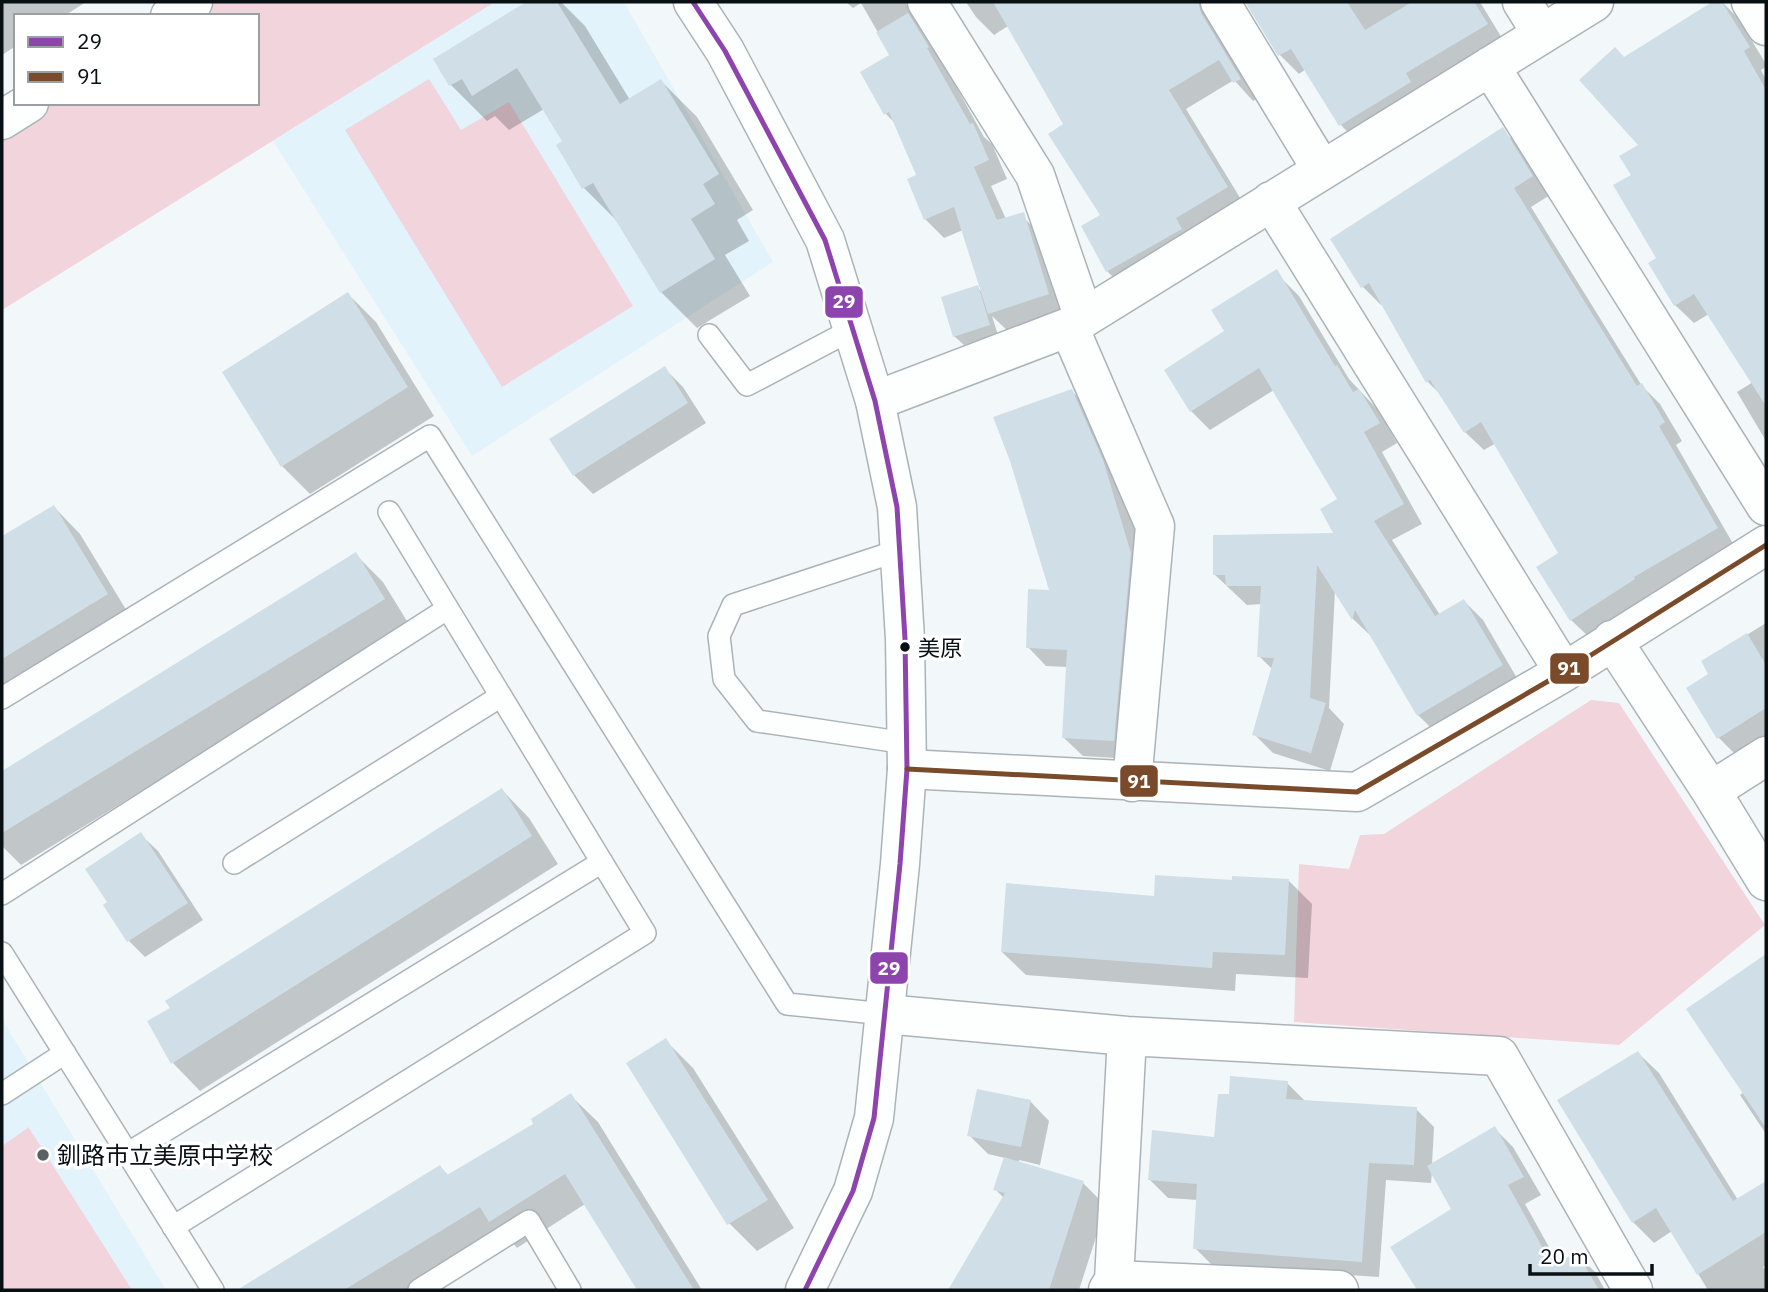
<svg xmlns="http://www.w3.org/2000/svg" width="1768" height="1292" font-family="'IBM Plex Sans','Noto Sans JP',sans-serif">
<style>
.built{fill:#e2f3fb}
.green{fill:#f1d4dc}
.shadow{fill:#0003}
.building{fill:#d0dfe7}
.lines{fill:none;stroke-linecap:round;stroke-linejoin:round}
.service-casing{stroke:#acb3b6;stroke-width:24}
.minor-casing{stroke:#acb3b6;stroke-width:41}
.tertiary-casing{stroke:#acb3b6;stroke-width:41}
.service{stroke:#fdfefe;stroke-width:21}
.minor{stroke:#fdfefe;stroke-width:38}
.tertiary{stroke:#fdfefe;stroke-width:38}
.bus-1-casing{stroke:#fff;stroke-width:10}
.bus-2-casing{stroke:#fff;stroke-width:10}
.bus-1{stroke:#8e44ad;stroke-width:5}
.bus-2{stroke:#7a4b2a;stroke-width:5}
.bus-dot{fill:#081014;stroke:#fff;stroke-width:2.5}
.poi-dot{fill:#5a6164;stroke:#fff;stroke-width:2.5}
.labels{text-anchor:middle;dominant-baseline:central;stroke-width:7;stroke-linejoin:round;paint-order:stroke}
.bus-label{font-size:22px;fill:#081014;stroke:#fff;text-anchor:start}
.poi-label{font-size:24px;fill:#081014;stroke:#fff;text-anchor:start}
.line-badge{stroke:#fff;stroke-width:2.5}
.badge-label{font-size:19px;text-anchor:middle;font-weight:bold;fill:#fff}
</style>
<rect width="100%" height="100%" fill="#f2f8fa"/>
<path class="built" d="M495,2H624L773,262L472,456L273,141Z
M2,1019L166,1290H2Z"/>
<path class="green" d="M193,2H495L2,310V120L29,103H257V16H170Z
M429,79L461,130L509,102L633,306L502,387L345,130Z
M1591,700L1619,703L1765,925L1619,1045L1294,1022L1299,864L1349,869L1360,835L1384,834Z
M29,1127V1128L132,1290H2V1146Z"/>
<path class="shadow" d="M2,2H86L64,16H16V46L2,55Z
M529,2H561L585,26L630,100L661,81L697,117L753,210L737,220L749,241L725,255L750,296L697,328L661,292L620,224L584,188L558,146L564,142L544,109L509,130L495,116L487,121L451,85L435,59Z
M846,2H905L926,32L984,137L992,144L1007,179L991,186L1006,219L1024,218L1043,237L1067,313L1009,332L992,316L998,335L964,345L954,336L977,287L983,293L963,230L944,238L925,219L918,176L896,124L886,114L891,55L861,3L853,8Z
M966,2H1200L1258,98L1253,101L1234,80L1186,109L1245,206L1126,290L1107,271L1103,216L1065,125L1008,26L994,35L976,17Z
M1271,2H1480L1505,43L1359,144L1341,125L1306,69L1299,74L1280,55L1254,12Z
M1716,2H1722L1738,18L1766,64V67L1761,70L1766,80V441L1737,392L1753,382L1709,314L1694,323L1675,305L1633,175L1641,145L1604,72Z
M1502,130L1521,148L1550,195L1531,207L1642,386L1660,404L1682,441L1676,445L1735,547L1590,638L1571,620L1560,553L1496,443L1484,450L1465,432L1443,397L1428,382L1383,304L1381,305L1362,286Z
M1280,277L1299,296L1349,379L1378,410L1397,443L1382,452L1422,524L1392,540L1440,615L1464,601L1483,620L1521,685L1437,734L1418,715L1371,636L1353,619L1335,590L1329,708L1344,724L1330,771L1273,753L1254,734L1273,670L1259,656L1262,604L1247,605L1215,575L1336,535L1339,500L1274,390L1210,430L1191,411L1226,332Z
M348,294L376,322L434,416L310,494L282,466Z
M664,368L683,387L706,423L593,494L574,475Z
M1072,391L1090,410L1121,480L1149,573L1132,759L1083,756L1064,738L1068,667L1046,666L1028,647L1052,592Z
M54,507L80,534L133,621L2,701V538Z
M356,555L383,582L410,626L21,865L2,846V773Z
M1766,623V738L1737,756L1718,737L1711,675L1703,662Z
M502,790L529,818L558,864L200,1091L173,1063L150,1022Z
M141,835L158,851L203,920L145,957L129,941L106,905Z
M1289,881L1312,904L1308,978L1236,974L1235,991L1026,975L1002,952L1155,898L1233,882Z
M1756,964L1766,974V1134L1740,1095L1744,1092Z
M665,1040L693,1068L794,1228L757,1251L729,1223Z
M1638,1053L1659,1073L1738,1200L1766,1183V1265L1763,1267L1766,1271V1290H1708L1672,1231L1654,1243L1633,1222Z
M1287,1083L1305,1101L1416,1109L1434,1127L1432,1165L1495,1129L1513,1147L1541,1195L1525,1204L1554,1256L1561,1263L1577,1254L1595,1272L1605,1290H1419L1393,1248L1454,1209L1432,1171L1431,1183L1386,1180L1379,1277L1213,1266L1195,1248L1198,1200L1168,1198L1150,1180L1216,1139L1230,1096Z
M571,1096L598,1122L702,1290H641L585,1204L517,1248L504,1234L413,1290H276L266,1274L440,1167L449,1176L536,1124Z
M1030,1101L1049,1121L1040,1165L1019,1160V1163L1083,1183L1106,1206L1079,1290H950L1004,1198L995,1189L1005,1158L988,1154L969,1135Z"/>
<path class="building" d="M526,2H557L620,104L661,79L719,174L703,184L715,204L691,219L715,259L660,293L593,183L582,189L556,145L562,141L517,68L472,96L462,79L449,86L433,59Z
M993,2H1198L1201,13L1241,79L1233,83L1219,60L1169,90L1228,187L1176,218L1182,229L1106,272L1081,226L1100,215L1048,134L1063,124Z
M1245,2H1347L1365,30L1412,2H1474L1488,24L1406,73L1411,82L1339,126L1291,49L1278,56Z
M1712,2H1722L1750,47L1744,51L1766,90V406L1694,294L1674,306L1648,263L1656,258L1613,185L1631,175L1619,156L1638,145L1579,80L1615,47L1624,57Z
M908,13L929,47L927,48L970,124L973,123L989,160L974,167L997,220L1024,212L1049,294L988,314L954,207L924,220L907,179L916,175L889,112L884,115L860,72L889,55L876,32Z
M1503,127L1533,176L1514,188L1637,386L1642,383L1665,422L1659,426L1718,528L1634,577L1635,579L1570,621L1536,567L1558,553L1481,422L1464,433L1430,380L1426,383L1369,283L1361,288L1330,239Z
M1277,269L1335,366L1337,365L1353,392L1359,389L1380,423L1364,432L1404,504L1374,521L1435,616L1464,599L1503,665L1417,716L1355,610L1352,620L1317,565L1310,698L1326,703L1311,753L1252,735L1274,658L1257,657L1261,586H1226L1225,575H1213V535L1333,533L1320,509L1337,499L1259,368L1190,412L1164,370L1224,331L1211,310Z
M978,285L990,325L953,337L941,297Z
M348,292L408,387L281,467L222,372Z
M665,366L688,403L573,476L549,439Z
M1072,389L1103,460L1131,553L1114,741L1062,738L1067,650L1026,648L1028,589L1049,590L1010,461L993,417Z
M54,505L108,594L2,659V536Z
M356,552L385,599L2,833V771Z
M1747,633L1766,665V708L1717,739L1686,688L1708,674L1701,661Z
M502,788L532,836L171,1064L147,1021L170,1008L165,1001Z
M141,832L188,903L127,942L103,905L107,902L85,869Z
M1155,875L1232,880V876L1289,879L1285,955L1213,952L1212,968L1001,952L1006,883L1154,896Z
M1766,954V1128L1686,1009Z
M666,1038L768,1200L727,1225L626,1063Z
M1638,1051L1733,1201L1766,1181V1232L1697,1275L1656,1208L1632,1223L1557,1100Z
M1230,1076L1288,1081L1286,1099L1417,1107L1414,1165L1369,1163L1362,1262L1193,1249L1197,1184L1148,1180L1152,1130L1214,1137L1218,1094H1229Z
M977,1089L1031,1100L1021,1147L967,1136Z
M571,1093L694,1290H637L565,1174L489,1222L480,1207L344,1290H237L440,1165L447,1175L533,1124L531,1119Z
M1495,1126L1524,1177L1508,1185L1546,1254L1552,1251L1559,1262L1577,1252L1599,1290H1417L1390,1247L1451,1209L1427,1166Z
M1004,1157L1084,1181L1049,1290H948L1005,1193L993,1190Z"/>
<g class="lines">
<defs>
<path id="service" d="M709,335L747,385L853,329
M900,550L733,605L719,636L724,679L757,721L906,743
M2,698L430,436L787,1004L885,1014
M234,863L501,696
M2,894L447,609
M2,953L213,1290
M2,1094L65,1053
M127,1154L602,862
M173,1227L645,933L389,512
M419,1290L529,1221L570,1290"/>
<path id="minor" d="M927,2L1035,175L1084,318
M1220,2L1322,170
M1522,2L1542,34
M1751,2L1766,26
M170,16L193,2
M1490,66L1766,506
M2,120L29,103
M1271,201L1564,672
M1069,327L1155,526L1132,782
M875,401L1069,327L1594,2
M1612,640L1711,791L1766,881
M907,769L1357,792L1564,672L1766,545
M1711,791L1766,756
M885,1014L1127,1036L1499,1056L1633,1290
M1114,1280L1339,1290
M1108,1290L1114,1280L1127,1036"/>
<path id="tertiary" d="M693,2L725,51L825,240L875,401L897,507L905,639L907,769L900,864L874,1118L853,1191L805,1290"/>
</defs>
<use href="#service" class="service-casing"/>
<use href="#minor" class="minor-casing"/>
<use href="#tertiary" class="tertiary-casing"/>
<use href="#service" class="service"/>
<use href="#minor" class="minor"/>
<use href="#tertiary" class="tertiary"/>
<defs>
<path id="bus-1" d="M693,2L725,51L825,240L875,401L897,507L905,639L907,769L900,864L874,1118L853,1191L805,1290"/>
<path id="bus-2" d="M907,769L1357,792L1564,672L1766,545"/>
</defs>
<use href="#bus-1" class="bus-1-casing"/>
<use href="#bus-2" class="bus-2-casing"/>
<use href="#bus-1" class="bus-1"/>
<use href="#bus-2" class="bus-2"/>
</g>
<circle class="bus-dot" cx="905" cy="647" r="6"/>
<circle class="poi-dot" cx="43" cy="1155" r="7"/>
<g class="labels">
<g class="bus-label">
<text x="918" y="647">美原</text>
</g>
<g class="poi-label">
<text x="57" y="1155">釧路市立美原中学校</text>
</g>
</g>
<g class="line-badge">
<rect x="824" y="285" width="40" height="34" rx="7" fill="#8e44ad"/>
<rect x="1549" y="652" width="41" height="33" rx="7" fill="#7a4b2a"/>
<rect x="1119" y="764" width="40" height="34" rx="7" fill="#7a4b2a"/>
<rect x="869" y="951" width="40" height="34" rx="7" fill="#8e44ad"/>
</g>
<g class="badge-label">
<text x="844" y="308">29</text>
<text x="1569" y="675">91</text>
<text x="1139" y="788">91</text>
<text x="889" y="975">29</text>
</g>
<rect width="1768" height="1292" fill="none" stroke="#081014" stroke-width="7"/>
<rect x="14" y="14" width="245" height="91" fill="#ffffff" stroke="#9c9fa1" stroke-width="2"/>
<rect x="28" y="37" width="35" height="10" fill="#8e44ad" stroke="#9c9fa1" stroke-width="2"/>
<text x="77" y="49" font-size="21" fill="#081014">29</text>
<rect x="28" y="72" width="35" height="10" fill="#7a4b2a" stroke="#9c9fa1" stroke-width="2"/>
<text x="77" y="84" font-size="21" fill="#081014">91</text>
<path d="M1530 1264v10h122v-10" fill="none" stroke="#081014" stroke-width="3.5"/>
<text x="1540" y="1264" font-size="21" fill="#081014" stroke="#ffffff" stroke-width="5" paint-order="stroke">20 m</text>
</svg>
